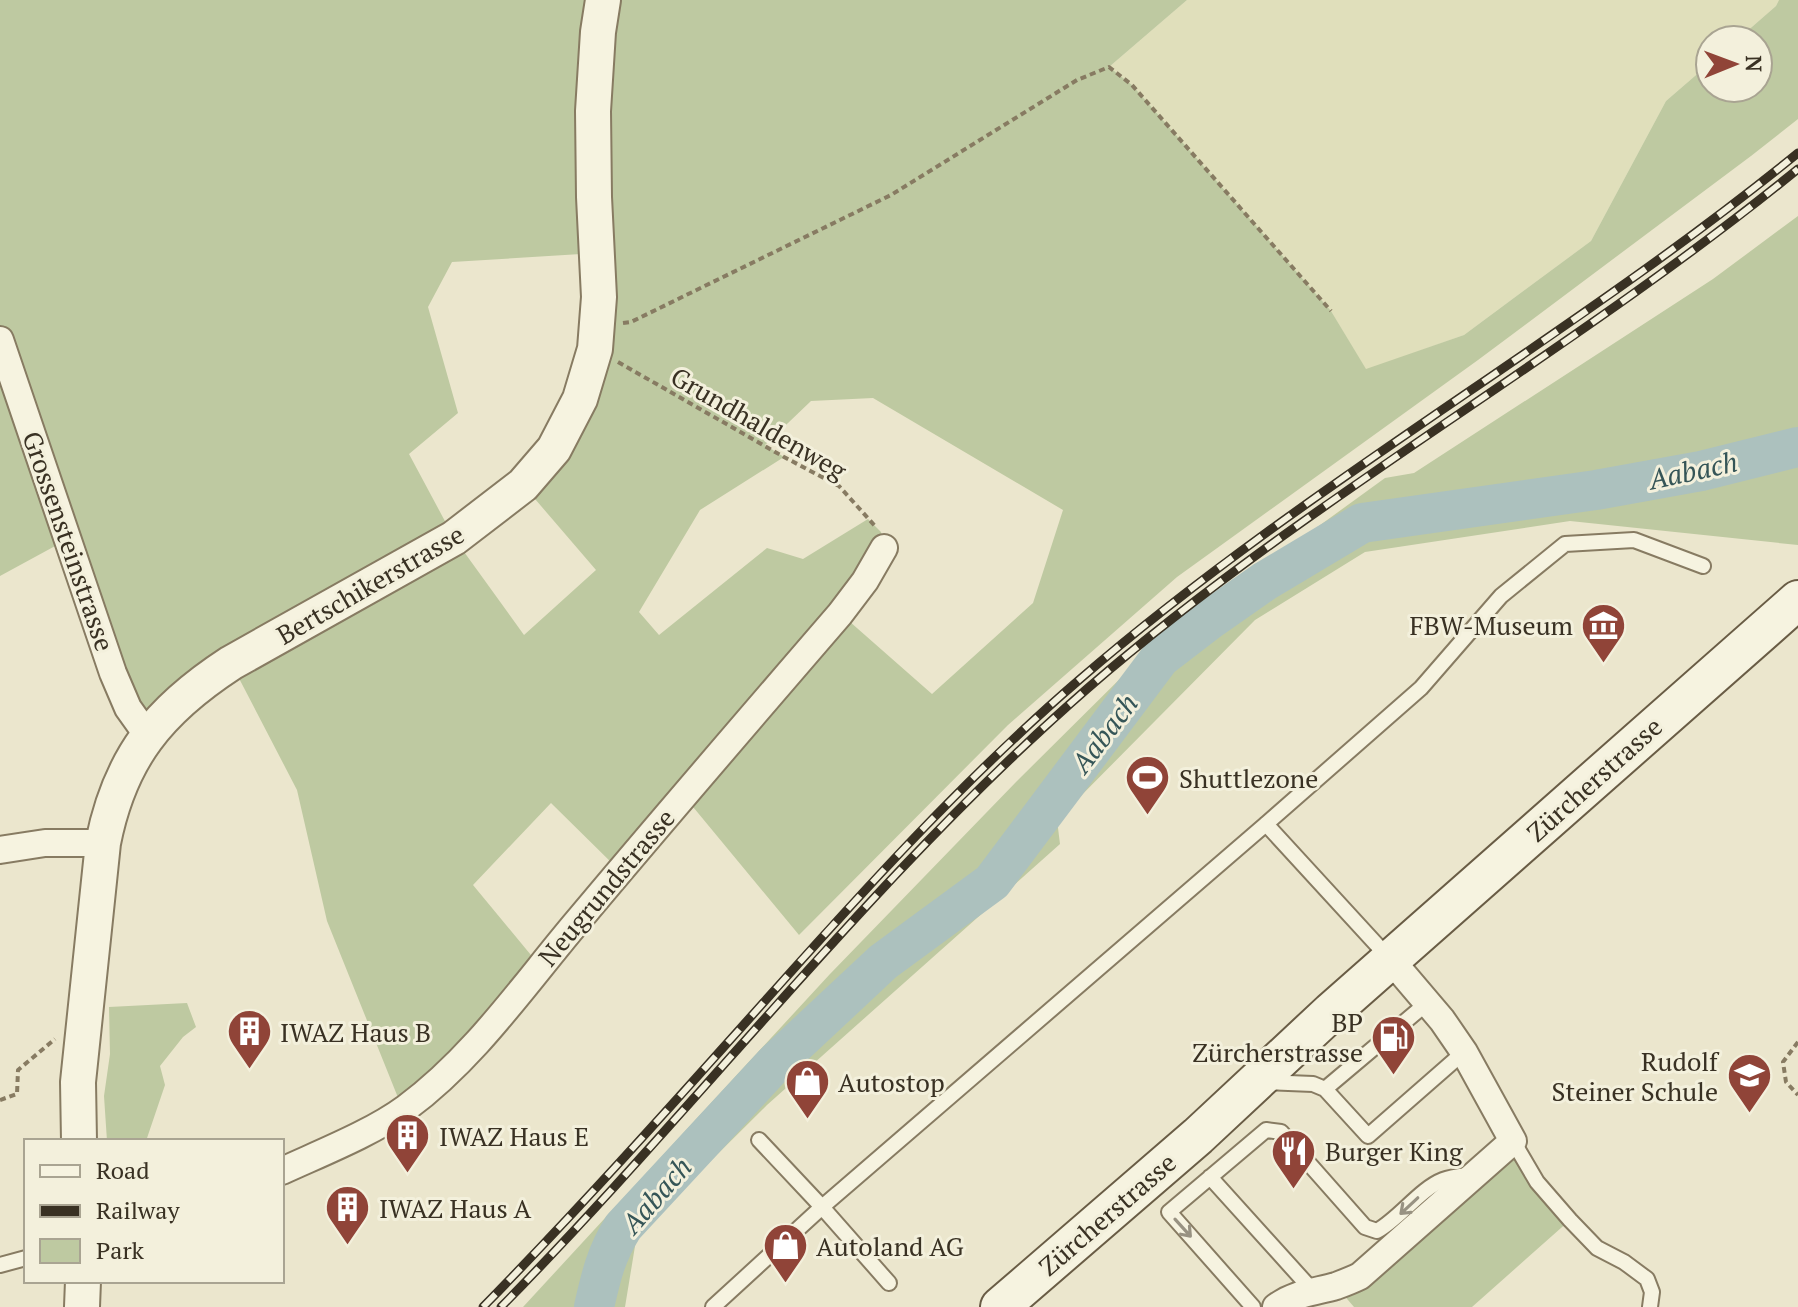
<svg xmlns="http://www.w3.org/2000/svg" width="1798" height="1307" font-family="'PT Serif',serif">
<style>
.farmland{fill:#e0dfbb}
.green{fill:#bec9a1;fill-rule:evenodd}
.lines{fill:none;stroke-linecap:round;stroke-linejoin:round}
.river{stroke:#acc1be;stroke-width:40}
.service-casing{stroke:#877b62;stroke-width:18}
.minor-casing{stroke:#877b62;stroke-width:30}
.tertiary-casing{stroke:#877b62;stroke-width:38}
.secondary-casing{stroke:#695c45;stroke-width:42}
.path{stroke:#877b62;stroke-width:4;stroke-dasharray:6 4;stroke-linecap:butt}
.service{stroke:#f6f3e0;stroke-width:14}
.minor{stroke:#f6f3e0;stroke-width:26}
.tertiary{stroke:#f6f3e0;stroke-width:34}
.secondary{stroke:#f6f3e0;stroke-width:38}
.rail-casing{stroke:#393123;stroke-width:9}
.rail{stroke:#f3f0dc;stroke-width:6;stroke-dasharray:18;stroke-linecap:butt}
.oneway{stroke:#989282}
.labels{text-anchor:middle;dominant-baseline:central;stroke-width:6;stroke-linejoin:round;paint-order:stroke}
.street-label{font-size:26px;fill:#393123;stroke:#f3f0dc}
.poi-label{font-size:26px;fill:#393123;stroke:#f3f0dc;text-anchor:start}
.water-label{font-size:28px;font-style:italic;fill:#355557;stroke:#f3f0dc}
</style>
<rect width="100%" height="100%" fill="#ebe6cd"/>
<path class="farmland" d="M1187,0H1779L1776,6L1737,40H1710V63L1666,101L1591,241L1464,335L1366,370L1331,311L1132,85L1109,67Z"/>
<path class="green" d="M0,0H1187L1109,67L1132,85L1331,311L1366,369L1464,335L1591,241L1666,101L1710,63V88H1758V40H1737L1776,6L1779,0H1798V119L1751,156L1478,360L1177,577L1008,725L799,935L684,796L620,871L551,803L473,885L540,966L403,1110L327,921L297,790L231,663L148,736L68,539L0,576ZM597,253L580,399L523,485L596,570L524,635L454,538L409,454L458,413L428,307L452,262ZM873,398L1063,510L1033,603L932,694L841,614L884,548L881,532L868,519L803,559L767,548L659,635L639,612L700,510L784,457L765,445L811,401Z
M1798,216V545L1570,521L1365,552L1255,620L1057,820L1060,844L767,1105L637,1234L625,1307H523L830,974L1017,781L1152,647L1385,478L1414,473L1713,279Z
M187,1003L196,1027L183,1037L160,1066L165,1085L146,1141H107L104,1096L110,1054L109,1007Z
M1513,1141L1570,1220L1472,1307H1354L1336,1286Z"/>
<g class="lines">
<path class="river" d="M594,1307C601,1276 606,1254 623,1227L774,1064L883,962L992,882L1160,658L1212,618L1265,581L1362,523L1596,490L1701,471L1798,447"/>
<defs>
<path id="service" d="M1266,824L1388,957
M1264,1082L1313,1084L1325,1089L1368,1136L1464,1052
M1325,1089L1427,1003
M759,1140L822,1207L889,1283
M1513,1141L1537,1182L1570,1220L1597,1248L1624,1262L1647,1279L1652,1292L1650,1307
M1210,1177L1313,1291
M0,1265L26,1258
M713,1307L822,1207L1266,824L1421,688L1501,596L1565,544L1634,540L1703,566
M1253,1307L1169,1212L1266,1130L1281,1132L1365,1227L1377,1231C1400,1218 1420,1189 1443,1180C1451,1177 1461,1176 1469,1175"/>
<path id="minor" d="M0,340L113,673L128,708L148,736
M0,850L45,843H103
M282,1171C321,1153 372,1133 406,1108C474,1058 523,986 577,922C664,818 752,716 840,614L865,581L884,548
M1276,1307C1295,1293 1315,1292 1336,1286C1344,1283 1352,1280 1360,1276L1513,1141L1464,1052L1442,1020L1391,960"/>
<path id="tertiary" d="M79,1141L78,1082L103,843C120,757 159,710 231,663L454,538L523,485L554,449L580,399L595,349L599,297L594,197L593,111L598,32L603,0
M82,1307L83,1281"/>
<path id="secondary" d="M1000,1307L1198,1136L1331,1012L1798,600"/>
</defs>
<use href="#service" class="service-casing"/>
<use href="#minor" class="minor-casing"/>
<use href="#tertiary" class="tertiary-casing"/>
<use href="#secondary" class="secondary-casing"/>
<path class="path" d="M623,323L631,322L891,195L1077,80L1109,67L1132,85L1331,311
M618,362L784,457L839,486L875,526
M1798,1042L1783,1062L1786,1082L1798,1095
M0,1100L17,1094L18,1070L55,1039"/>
<use href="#service" class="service"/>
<use href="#minor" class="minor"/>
<use href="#tertiary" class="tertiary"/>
<use href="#secondary" class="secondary"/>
<defs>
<path id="rail" d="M483,1307C580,1208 672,1105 764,1002C864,890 965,778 1079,680C1304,485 1567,341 1798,153
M501,1307C700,1105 873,875 1088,688C1310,496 1570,355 1798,169"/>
</defs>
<use href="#rail" class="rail-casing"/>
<use href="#rail" class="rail"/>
</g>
<defs><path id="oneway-shaft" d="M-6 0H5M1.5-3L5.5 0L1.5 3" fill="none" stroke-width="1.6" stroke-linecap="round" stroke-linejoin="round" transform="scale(2)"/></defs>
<g class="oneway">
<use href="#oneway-shaft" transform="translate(1409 1206) rotate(137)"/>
<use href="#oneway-shaft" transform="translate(1183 1228) rotate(48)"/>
</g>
<defs>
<symbol id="museum-pin" viewBox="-11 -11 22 30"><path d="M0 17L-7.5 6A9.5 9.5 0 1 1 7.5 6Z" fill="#904438" stroke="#f3f0dc"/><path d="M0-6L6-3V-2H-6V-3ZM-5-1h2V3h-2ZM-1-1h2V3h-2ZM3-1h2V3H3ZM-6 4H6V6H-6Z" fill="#fff"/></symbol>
<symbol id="stadium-pin" viewBox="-11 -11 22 30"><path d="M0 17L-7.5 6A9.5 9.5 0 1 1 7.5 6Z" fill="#904438" stroke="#f3f0dc"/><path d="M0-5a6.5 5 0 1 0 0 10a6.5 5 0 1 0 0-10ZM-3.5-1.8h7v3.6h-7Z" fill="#fff"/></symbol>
<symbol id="building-pin" viewBox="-11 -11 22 30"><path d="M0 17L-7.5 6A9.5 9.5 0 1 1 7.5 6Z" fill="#904438" stroke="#f3f0dc"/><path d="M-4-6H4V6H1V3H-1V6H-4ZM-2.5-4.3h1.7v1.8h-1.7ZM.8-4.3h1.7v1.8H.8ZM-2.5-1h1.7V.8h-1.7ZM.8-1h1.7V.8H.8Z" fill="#fff"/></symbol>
<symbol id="fuel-pin" viewBox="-11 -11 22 30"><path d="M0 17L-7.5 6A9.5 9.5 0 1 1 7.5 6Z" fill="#904438" stroke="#f3f0dc"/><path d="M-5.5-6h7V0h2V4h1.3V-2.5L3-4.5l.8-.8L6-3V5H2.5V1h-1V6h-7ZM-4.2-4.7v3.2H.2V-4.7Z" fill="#fff"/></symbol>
<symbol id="school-pin" viewBox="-11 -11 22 30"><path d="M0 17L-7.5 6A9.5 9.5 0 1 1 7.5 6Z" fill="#904438" stroke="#f3f0dc"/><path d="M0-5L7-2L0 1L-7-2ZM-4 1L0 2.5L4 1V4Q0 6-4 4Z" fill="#fff"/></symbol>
<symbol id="shop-pin" viewBox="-11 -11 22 30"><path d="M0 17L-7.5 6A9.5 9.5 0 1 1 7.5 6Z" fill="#904438" stroke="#f3f0dc"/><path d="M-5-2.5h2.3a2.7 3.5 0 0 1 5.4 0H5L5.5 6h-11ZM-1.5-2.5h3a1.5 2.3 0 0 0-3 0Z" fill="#fff"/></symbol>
<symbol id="restaurant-pin" viewBox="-11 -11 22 30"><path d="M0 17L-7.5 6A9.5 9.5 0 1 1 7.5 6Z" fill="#904438" stroke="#f3f0dc"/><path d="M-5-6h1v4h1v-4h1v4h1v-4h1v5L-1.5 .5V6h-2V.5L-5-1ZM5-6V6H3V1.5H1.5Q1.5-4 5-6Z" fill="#fff"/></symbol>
</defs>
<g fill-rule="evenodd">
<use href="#museum-pin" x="1578" y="600" width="51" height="69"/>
<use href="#stadium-pin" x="1122" y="752" width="51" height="69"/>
<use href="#building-pin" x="224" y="1006" width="51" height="69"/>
<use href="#fuel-pin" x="1368" y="1012" width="51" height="69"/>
<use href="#school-pin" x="1724" y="1050" width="51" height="69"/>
<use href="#shop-pin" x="782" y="1056" width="51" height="69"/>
<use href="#building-pin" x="382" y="1110" width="51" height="69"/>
<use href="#restaurant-pin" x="1268" y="1126" width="51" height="69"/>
<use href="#building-pin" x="322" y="1182" width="51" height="69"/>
<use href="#shop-pin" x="760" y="1220" width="51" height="69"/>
</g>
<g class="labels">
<g class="street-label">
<text transform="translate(759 423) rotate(30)">Grundhaldenweg</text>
<text transform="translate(69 541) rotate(71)">Grossensteinstrasse</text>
<text transform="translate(370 584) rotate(-30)">Bertschikerstrasse</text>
<text transform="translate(1594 779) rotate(-42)">Zürcherstrasse</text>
<text transform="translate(606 887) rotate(-50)">Neugrundstrasse</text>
<text transform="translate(1107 1214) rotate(-41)">Zürcherstrasse</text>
</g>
<g class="poi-label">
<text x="1573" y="625" text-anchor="end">FBW-Museum</text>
<text x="1179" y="778">Shuttlezone</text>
<text x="1363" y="1022" text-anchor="end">BP<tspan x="1363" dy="30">Zürcherstrasse</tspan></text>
<text x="280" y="1032">IWAZ Haus B</text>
<text x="1718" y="1061" text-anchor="end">Rudolf<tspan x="1718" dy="30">Steiner Schule</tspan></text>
<text x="838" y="1082">Autostop</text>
<text x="439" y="1136">IWAZ Haus E</text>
<text x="1325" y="1151">Burger King</text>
<text x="379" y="1208">IWAZ Haus A</text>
<text x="816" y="1246">Autoland AG</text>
</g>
<g class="water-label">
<text transform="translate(1693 470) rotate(-12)">Aabach</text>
<text transform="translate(1104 733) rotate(-53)">Aabach</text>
<text transform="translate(656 1195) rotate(-49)">Aabach</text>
</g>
</g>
<rect x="24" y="1139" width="260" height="144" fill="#f3f0dc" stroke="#a9a492" stroke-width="2"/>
<rect x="40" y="1165" width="40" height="12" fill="#f6f3e0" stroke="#a9a492" stroke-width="2"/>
<text x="96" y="1179" font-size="24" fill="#393123">Road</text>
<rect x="40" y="1205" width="40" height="12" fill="#393123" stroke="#a9a492" stroke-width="2"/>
<text x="96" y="1219" font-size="24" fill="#393123">Railway</text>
<rect x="40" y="1239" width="40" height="24" fill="#bec9a1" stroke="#a9a492" stroke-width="2"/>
<text x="96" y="1259" font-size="24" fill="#393123">Park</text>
<g transform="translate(1734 64) rotate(89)"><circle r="38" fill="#f3f0dc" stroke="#a9a492" stroke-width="2"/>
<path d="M0-6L14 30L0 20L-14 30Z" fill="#904438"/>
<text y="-12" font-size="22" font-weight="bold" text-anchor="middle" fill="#393123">N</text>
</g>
</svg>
